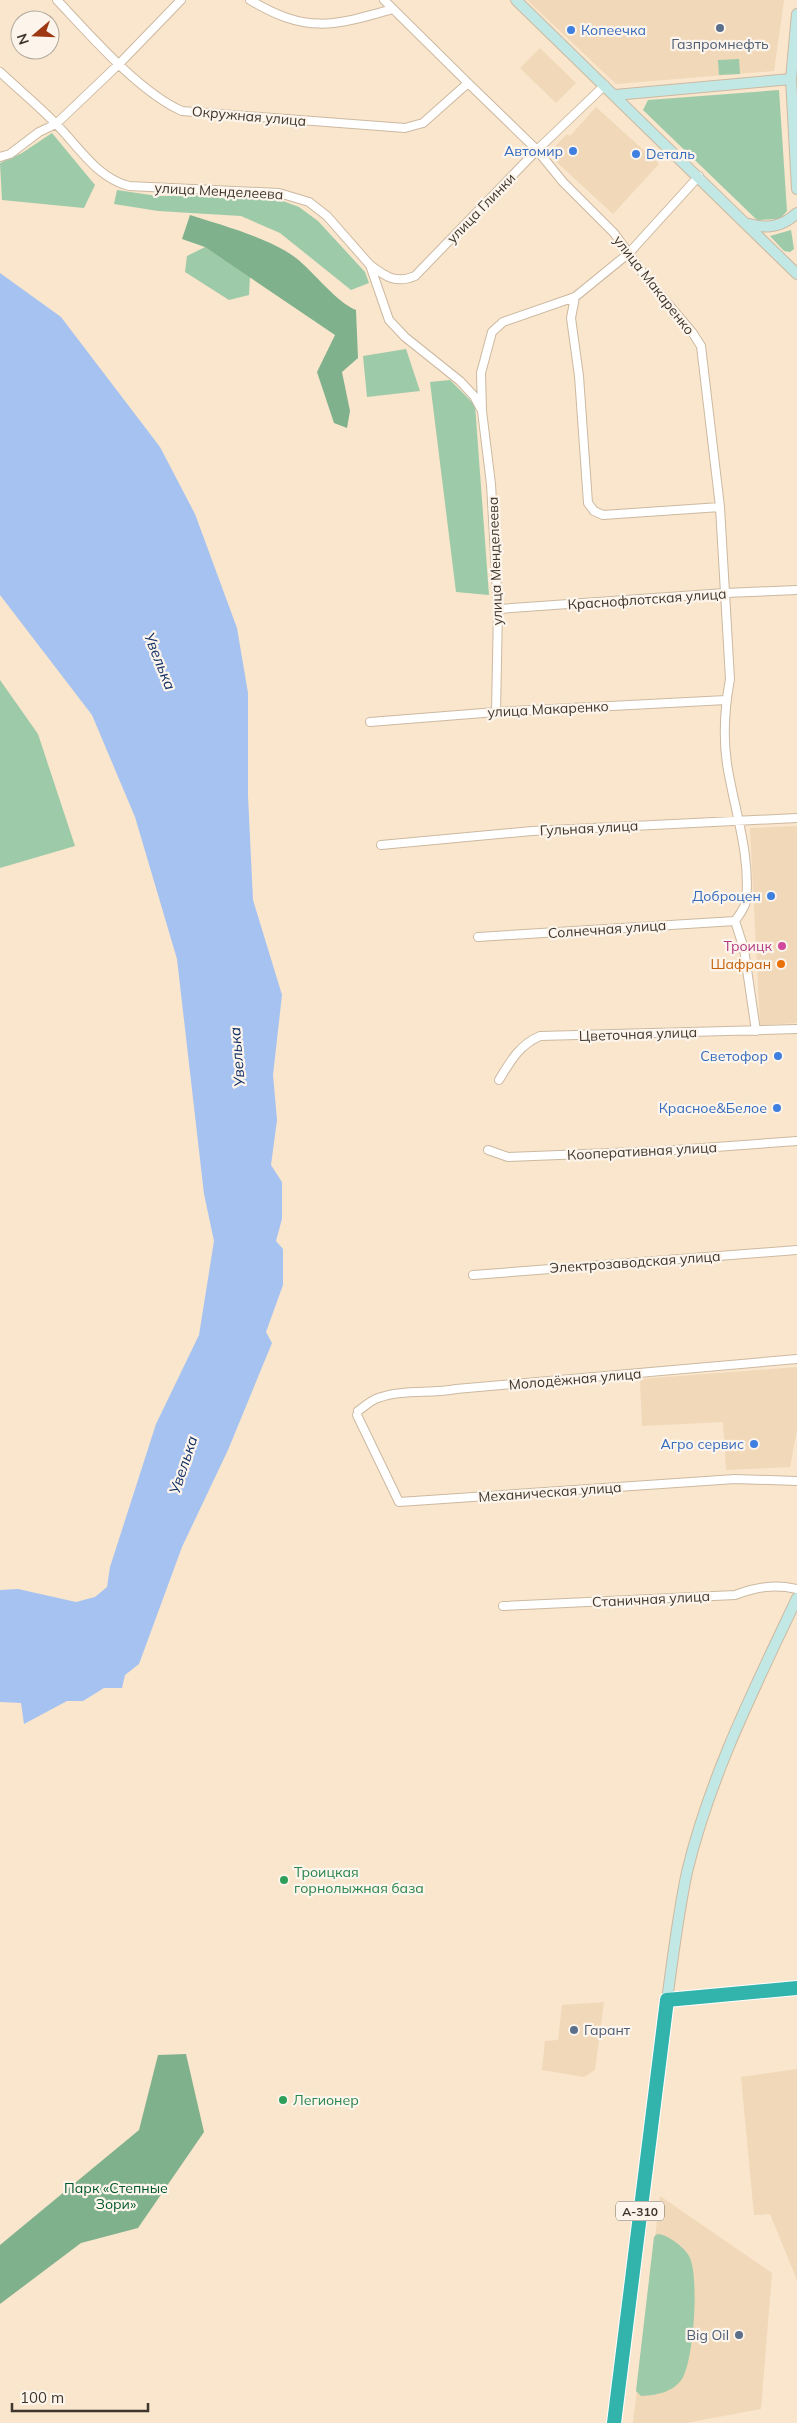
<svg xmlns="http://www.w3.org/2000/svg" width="797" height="2423" font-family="Mulish,sans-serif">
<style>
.built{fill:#f0d8b9}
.green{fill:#9dcaa9}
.forest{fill:#80b18d}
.water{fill:#a6c2f1}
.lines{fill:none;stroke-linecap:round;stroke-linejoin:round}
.street-casing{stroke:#ccb9a1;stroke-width:10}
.secondary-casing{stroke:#ccb9a1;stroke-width:12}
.highway-casing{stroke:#fff;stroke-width:16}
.street{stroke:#fff;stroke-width:8}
.secondary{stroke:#c2e8e6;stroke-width:10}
.highway{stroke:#32b3ac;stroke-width:14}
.service-dot{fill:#5c6f8a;stroke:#fdf5eb;stroke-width:2}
.shop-dot{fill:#3f7fe0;stroke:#fdf5eb;stroke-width:2}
.hotel-dot{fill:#d1479c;stroke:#fdf5eb;stroke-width:2}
.food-dot{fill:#e8710a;stroke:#fdf5eb;stroke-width:2}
.leisure-dot{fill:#2e9e5b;stroke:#fdf5eb;stroke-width:2}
.labels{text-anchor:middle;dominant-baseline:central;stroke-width:4.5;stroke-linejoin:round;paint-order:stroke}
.shield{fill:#fdf5eb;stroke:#787066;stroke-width:1}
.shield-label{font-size:12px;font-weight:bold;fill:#3f372d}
.shop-label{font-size:14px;fill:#366cbe;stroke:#fdf5eb;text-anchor:end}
.service-label{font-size:14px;fill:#4e5e75;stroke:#fdf5eb}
.street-label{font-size:14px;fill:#3f372d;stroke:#fdf5eb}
.hotel-label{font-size:14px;fill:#b23c85;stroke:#fdf5eb;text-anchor:end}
.food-label{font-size:14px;fill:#c56008;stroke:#fdf5eb;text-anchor:end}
.leisure-label{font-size:14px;fill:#27864d;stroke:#fdf5eb;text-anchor:start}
.park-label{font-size:14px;fill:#00572b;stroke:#fdf5eb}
.water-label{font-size:15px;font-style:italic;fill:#103067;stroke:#fdf5eb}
</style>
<rect width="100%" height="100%" fill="#f9e6cc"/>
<path class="built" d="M527,0H784L774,71L616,84Z
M540,48L576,83L556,103L520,68Z
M596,107L659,164L613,214L548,154L567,134L570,136Z
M797,826V1023L760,1025L750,828Z
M797,1367V1430L790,1467L726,1470L723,1422L642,1426L640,1379Z
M604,2002L595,2070L584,2077L542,2070L545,2041L558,2040L562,2005Z
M797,2069V2280L770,2214L754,2215L741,2077Z
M660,2196L772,2273L761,2409L686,2423H633Z"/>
<path class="green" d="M739,59L740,74L719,75L718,60Z
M779,90L787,211L780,219L757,220L643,110L648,100Z
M52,133L95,185L84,208L2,200L0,163L22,153Z
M117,190L157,196L251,195L272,197L299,207L318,221L365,272L369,283L351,290L280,233L241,216L158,211L114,204Z
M791,230L794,249L790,252L784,251L770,236Z
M205,247L250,276L249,295L229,300L185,272L187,256Z
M406,349L420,391L367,397L363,356Z
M450,380L475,405L489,595L456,592L430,382Z
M0,680L38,734L75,846L0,868Z
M657,2234C667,2234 686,2248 690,2258C699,2279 694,2360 682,2379C672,2393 656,2395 641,2396L636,2391L654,2237Z"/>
<path class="forest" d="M190,215C221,225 270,238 296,258C314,272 336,302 356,310L358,358L342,372L350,411L347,428L334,423L317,372L335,335L205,247L182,239Z
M186,2054L204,2132L138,2228L81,2243L0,2304V2245L139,2130L158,2055Z"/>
<path class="water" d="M0,273L61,317L160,447L195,514L237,628L248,693V796L253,900L282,995L273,1075L277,1120L271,1165L282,1182V1219L276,1241L283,1249V1285L266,1332L272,1343L228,1450L182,1547L139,1664L125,1675L122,1688H104L83,1701H67L24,1724L21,1703L0,1702V1590L18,1589L76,1602L95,1597L107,1587L110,1567L156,1424L199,1335L214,1241L204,1194L177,959L135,817L92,715L0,595Z"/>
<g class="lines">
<defs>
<path id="street" d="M57,0C90,35 139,92 182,111L405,128L423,123L468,83L384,0
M250,0C307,34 333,26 393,9
M0,72C19,90 39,106 57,125C79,147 97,178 129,186L279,193L309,202L327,216L370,265L389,320L405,337L460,381L474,396L481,409
M468,83L537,150L563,182L614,233L647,279L692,332L701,346L720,507L730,679C725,706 723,737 727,764C734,809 751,854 746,901C745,908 739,915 735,921L744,949L756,1031
M0,157L10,154L39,132L56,124L120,63L181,0
M370,265C386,277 396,284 415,276L537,150L605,85
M575,297L571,318L579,376L588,503L594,511L603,515L720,507
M498,609L725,593L797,590
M496,712L498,609L491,484L482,411L481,373L492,332L503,322L575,297L629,253L699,176
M370,722L496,712L726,700
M381,845L532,831L797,818
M478,937L735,921
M499,1080C510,1062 519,1045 540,1036L797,1029
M488,1150L508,1157L661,1151L797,1141
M473,1275L797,1250
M358,1411C364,1407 371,1400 378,1398C403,1389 431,1394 456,1389L797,1359
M357,1415L399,1502L735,1479L797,1481
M503,1606L735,1595C757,1587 774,1584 797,1589"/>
<path id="secondary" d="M516,0L797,274
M797,14L791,79L797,189
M615,95L791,79
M749,224C768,229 782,227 797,213
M667,2000C673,1957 678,1914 687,1872C710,1776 755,1687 797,1598"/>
<path id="highway" d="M614,2423L667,2000L797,1988"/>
</defs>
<use href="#street" class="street-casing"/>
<use href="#secondary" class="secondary-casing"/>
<use href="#highway" class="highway-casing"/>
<use href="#street" class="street"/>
<use href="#secondary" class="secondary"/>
<use href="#highway" class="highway"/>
</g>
<g class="service-dot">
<circle cx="720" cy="28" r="5"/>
<circle cx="574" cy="2030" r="5"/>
<circle cx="739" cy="2335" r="5"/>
</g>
<g class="shop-dot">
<circle cx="571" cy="30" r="5"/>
<circle cx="573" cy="151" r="5"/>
<circle cx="636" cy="154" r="5"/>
<circle cx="771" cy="896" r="5"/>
<circle cx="778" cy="1056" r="5"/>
<circle cx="777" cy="1108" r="5"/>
<circle cx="754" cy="1444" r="5"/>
</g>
<circle class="hotel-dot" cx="782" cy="946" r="5"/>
<circle class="food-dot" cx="781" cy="964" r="5"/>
<g class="leisure-dot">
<circle cx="284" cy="1880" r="5"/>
<circle cx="283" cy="2100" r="5"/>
</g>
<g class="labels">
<rect class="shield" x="616" y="2201.5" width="48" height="19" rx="4"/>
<g class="shield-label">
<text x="640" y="2211">А-310</text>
</g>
<g class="shop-label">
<text x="581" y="30" text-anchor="start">Копеечка</text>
<text x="563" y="151">Автомир</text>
<text x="646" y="154" text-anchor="start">Dеталь</text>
<text x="761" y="896">Доброцен</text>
<text x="768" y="1056">Светофор</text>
<text x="767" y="1108">Красное&amp;Белое</text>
<text x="744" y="1444">Агро сервис</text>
</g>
<g class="service-label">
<text x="720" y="44">Газпромнефть</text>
<text x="584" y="2030" text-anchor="start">Гарант</text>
<text x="729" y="2335" text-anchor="end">Big Oil</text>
</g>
<g class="street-label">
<text transform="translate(249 116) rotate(5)">Окружная улица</text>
<text transform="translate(219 191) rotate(3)">улица Менделеева</text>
<text transform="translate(481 208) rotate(-46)">улица Глинки</text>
<text transform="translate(654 285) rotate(52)">улица Макаренко</text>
<text transform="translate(495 561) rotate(-92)">улица Менделеева</text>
<text transform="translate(647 599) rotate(-4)">Краснофлотская улица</text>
<text transform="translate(548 709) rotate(-3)">улица Макаренко</text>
<text transform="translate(589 828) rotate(-3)">Гульная улица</text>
<text transform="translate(607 929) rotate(-4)">Солнечная улица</text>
<text transform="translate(638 1034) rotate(-2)">Цветочная улица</text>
<text transform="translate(642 1151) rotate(-3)">Кооперативная улица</text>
<text transform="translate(635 1262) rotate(-4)">Электрозаводская улица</text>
<text transform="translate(575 1379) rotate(-5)">Молодёжная улица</text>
<text transform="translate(550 1492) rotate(-4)">Механическая улица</text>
<text transform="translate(651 1599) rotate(-3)">Станичная улица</text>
</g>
<g class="hotel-label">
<text x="772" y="946">Троицк</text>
</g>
<g class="food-label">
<text x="771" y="964">Шафран</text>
</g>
<g class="leisure-label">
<text x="294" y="1872">Троицкая<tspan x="294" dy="16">горнолыжная база</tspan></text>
<text x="293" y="2100">Легионер</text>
</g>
<g class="park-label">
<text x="116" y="2188">Парк «Степные<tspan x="116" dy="16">Зори»</tspan></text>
</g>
<g class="water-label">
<text transform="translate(160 661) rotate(68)">Увелька</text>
<text transform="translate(237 1057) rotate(-95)">Увелька</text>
<text transform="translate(183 1465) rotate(-72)">Увелька</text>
</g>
</g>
<g transform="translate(35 35) rotate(251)"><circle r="24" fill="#fdf5eb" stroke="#b1a99f"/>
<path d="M0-4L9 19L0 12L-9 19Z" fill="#9e3812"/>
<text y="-8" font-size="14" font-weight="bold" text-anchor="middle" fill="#3f372d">N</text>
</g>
<path d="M12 2403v8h136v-8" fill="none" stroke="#3f372d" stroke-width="2.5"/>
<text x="20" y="2403" font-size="15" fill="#3f372d" stroke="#fdf5eb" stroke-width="4" paint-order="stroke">100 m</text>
</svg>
